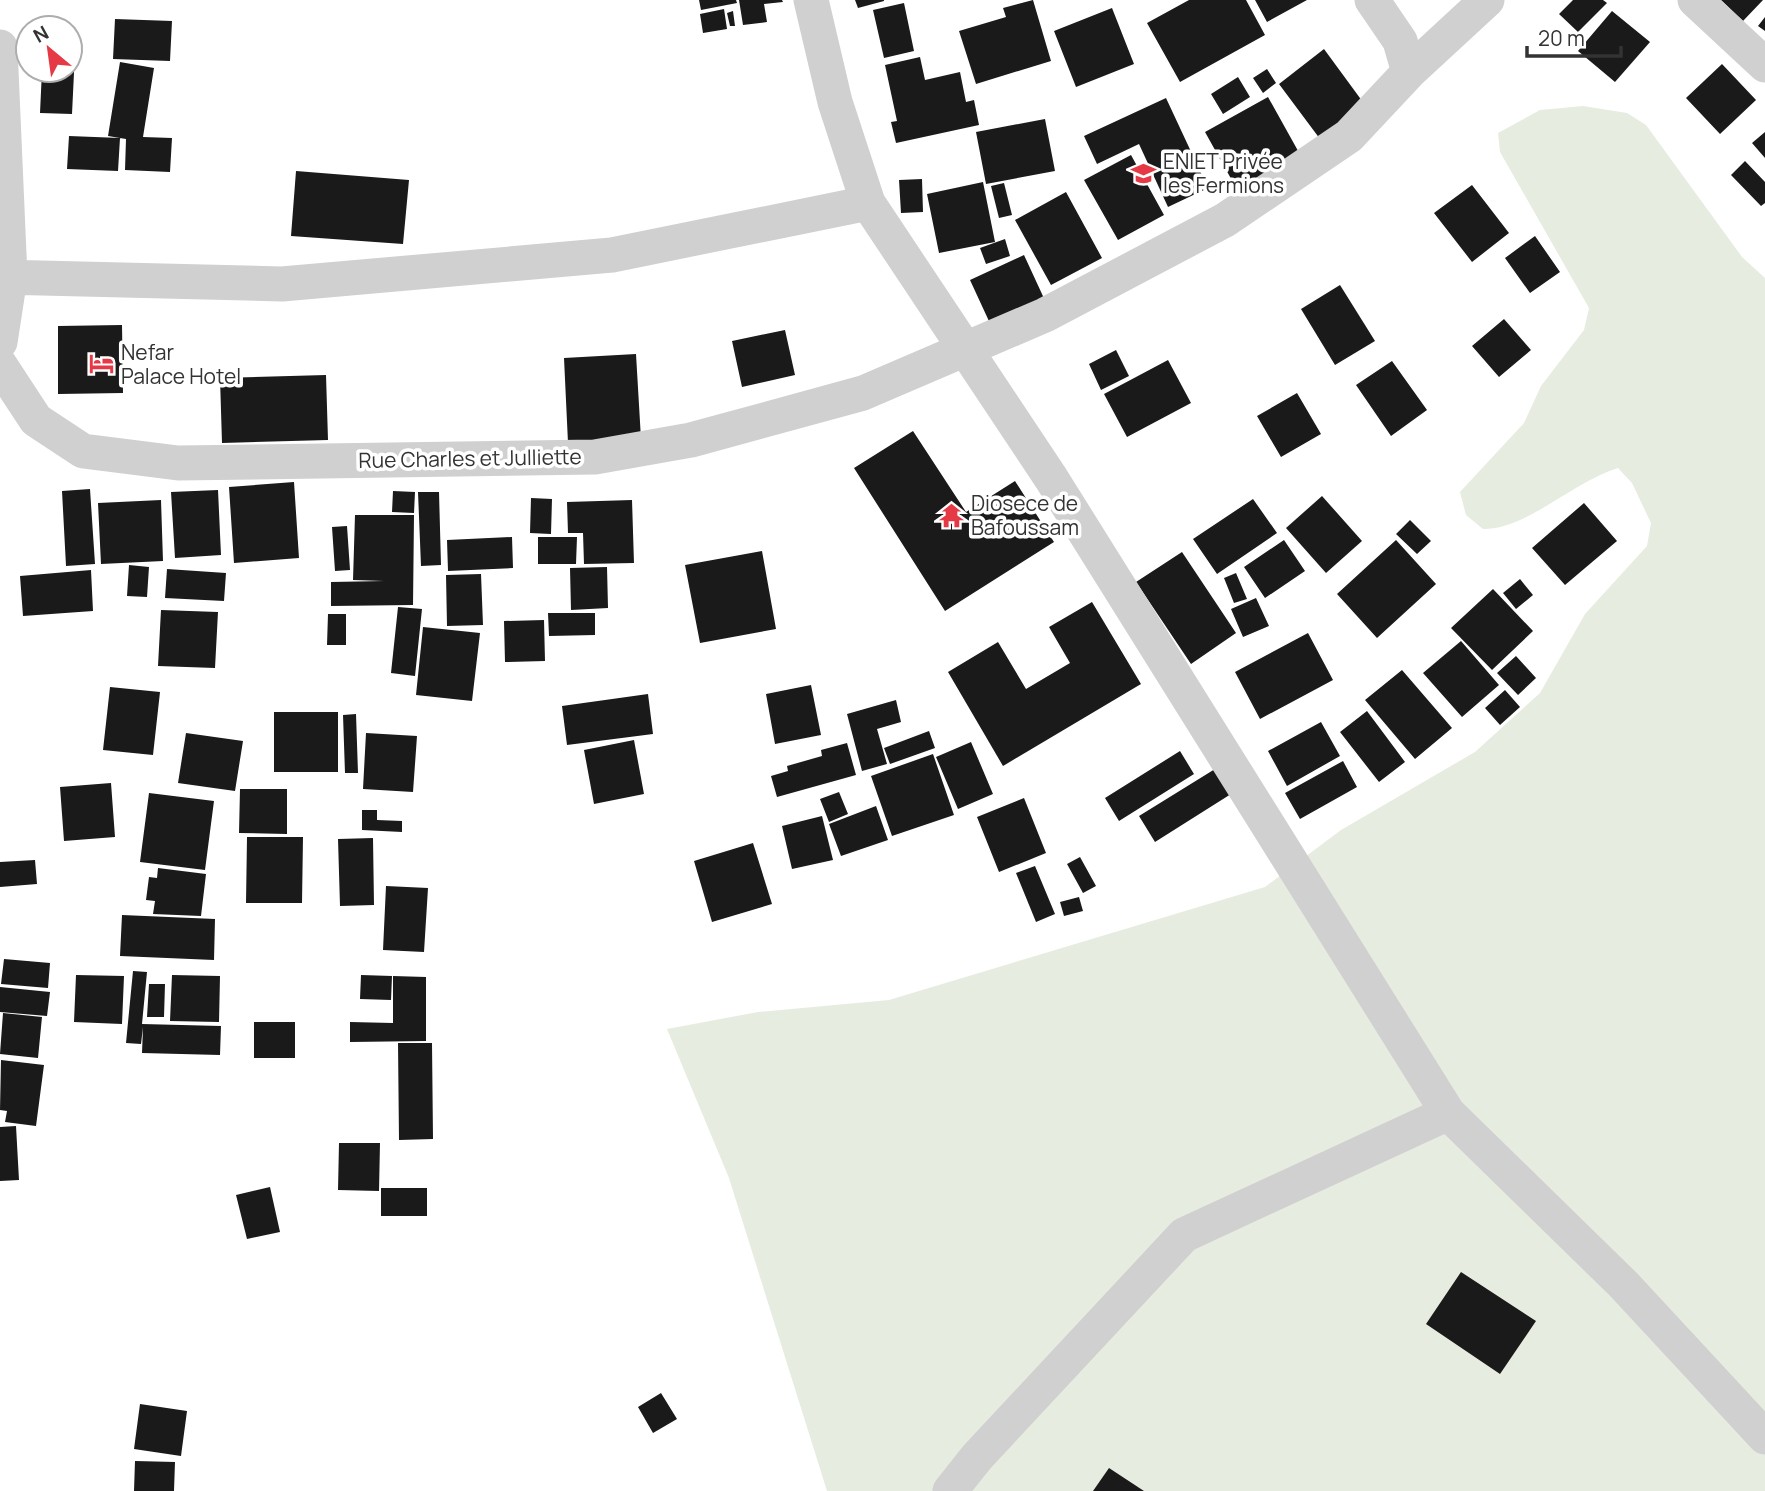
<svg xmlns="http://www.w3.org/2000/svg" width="1765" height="1491" font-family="Manrope,sans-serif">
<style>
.green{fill:#e6ecdf}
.building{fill:#1a1a1a}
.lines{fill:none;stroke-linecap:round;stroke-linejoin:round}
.minor{stroke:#d0d0d0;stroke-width:35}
.labels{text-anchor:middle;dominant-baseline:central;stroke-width:7;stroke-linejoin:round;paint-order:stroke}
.poi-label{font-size:21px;fill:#333;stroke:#fff;text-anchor:start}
.street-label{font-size:21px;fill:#333;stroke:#fff}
</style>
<rect width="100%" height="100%" fill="#fff"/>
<path class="green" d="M1583,106L1627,113L1646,125L1742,257L1765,278V1491H827L729,1178L667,1029L758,1012L889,1000L1265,887L1341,830L1475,752L1540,693L1585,614L1647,546L1651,523L1632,483L1618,468C1572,482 1528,529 1483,529L1466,515L1460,492L1524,423L1541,386L1584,330L1589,308L1500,152L1498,133L1540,110Z"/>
<path class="building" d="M699,0H736L737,3L701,10Z
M739,0H782L783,2L764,4L767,22L743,25Z
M855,0H884V1L858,8Z
M1033,0L1051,61L976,84L959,31L1006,17L1003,8Z
M1189,0H1246L1265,35L1180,82L1147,23Z
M1255,0H1307L1267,22Z
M1573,0H1603L1607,3L1578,32L1559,14Z
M1721,0H1763L1743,21Z
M904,3L914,51L884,58L873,10Z
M1112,8L1134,64L1076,87L1054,31Z
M724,9L727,29L703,33L700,14Z
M733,11L735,26H730L727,13Z
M1612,11L1650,42L1615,82L1578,51Z
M1765,17V31L1758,26Z
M115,19L172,21L170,61L113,59Z
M1324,49L1368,109L1323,143L1279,84Z
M70,51L75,52L72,114L40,113L42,70H70Z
M920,57L925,80L960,72L966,102L974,100L979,125L896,143L891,122L897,121L885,65Z
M120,62L154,68L143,137L172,138L170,172L125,170L126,139L108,136Z
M1722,64L1756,100L1720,134L1686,98Z
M1267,69L1276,83L1263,93L1253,78Z
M1238,77L1250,97L1223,114L1211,94Z
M1268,97L1302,158L1239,193L1205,132Z
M1166,98L1208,188L1168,207L1139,144L1097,164L1084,136Z
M1045,119L1055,171L986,184L976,132Z
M1765,132V158L1752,143Z
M69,136L120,138L118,171L67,169Z
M1131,155L1164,215L1118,240L1084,180Z
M1745,161L1765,182V203L1761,206L1731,175Z
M296,171L409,180L403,244L291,236Z
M922,179L923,212L901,213L899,180Z
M983,182L995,242L939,253L927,194Z
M1004,183L1012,215L999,218L991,186Z
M1472,185L1509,233L1472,262L1434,213Z
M1066,192L1102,258L1051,285L1015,220Z
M1535,236L1560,272L1530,293L1505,258Z
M1005,239L1010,256L986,264L980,248Z
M1024,255L1048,307L994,332L970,280Z
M1340,285L1375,341L1335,365L1301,309Z
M1504,319L1531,350L1499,377L1472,346Z
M122,325L123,393L58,394V326Z
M785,330L795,375L742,387L732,341Z
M1116,350L1129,376L1101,390L1089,364Z
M636,354L641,439L568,443L564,358Z
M1168,360L1191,403L1127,437L1104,394Z
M1392,361L1427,410L1391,436L1356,385Z
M326,375L328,440L222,443L220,378Z
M1297,393L1321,434L1281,457L1257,416Z
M913,431L966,512L1015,481L1054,542L945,611L854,468Z
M294,482L299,558L234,563L229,487Z
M90,489L95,564L66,566L62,491Z
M218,490L221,555L175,558L171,492Z
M393,491L415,492L414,513L392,512Z
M418,492H439L441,565L421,566Z
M1322,496L1362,541L1326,573L1286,528Z
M531,498L552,499L551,534L530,533Z
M1253,499L1277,533L1217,574L1193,539Z
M161,500L163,561L101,564L98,503Z
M632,500L634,563L584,564L583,533H568L567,502Z
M1584,503L1617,541L1565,585L1532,548Z
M355,515H414L413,605L331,606V582L384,581L353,580Z
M1410,520L1431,541L1417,554L1396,534Z
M347,526L350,570L335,571L332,527Z
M512,537L513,568L448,571L447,540Z
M538,537H577L576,564H538Z
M1284,540L1305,571L1265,598L1244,567Z
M1396,540L1436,584L1377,638L1337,594Z
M762,551L776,629L700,643L685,565Z
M1182,552L1236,633L1191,664L1136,582Z
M129,565L149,567L147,597L127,596Z
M607,567L608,608L571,610L570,568Z
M167,569L226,573L224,601L165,598Z
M91,570L93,611L23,616L20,576Z
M1236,573L1247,599L1234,603L1224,578Z
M481,574L483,625L447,626L446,575Z
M1520,579L1533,595L1516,609L1503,593Z
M1493,589L1533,631L1492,670L1451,628Z
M1256,598L1269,626L1243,637L1231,609Z
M1092,602L1141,684L1003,766L948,672L998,642L1026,689L1070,663L1049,627Z
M398,607L422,609L415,676L391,673Z
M161,610L218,612L215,668L158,666Z
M548,613H595V635L549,636Z
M328,614H346V645H327Z
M544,620L545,661L505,662L504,621Z
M423,627L480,633L472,701L416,695Z
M1308,633L1333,680L1260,719L1235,672Z
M1461,641L1499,685L1462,717L1423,673Z
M1516,656L1536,678L1518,695L1497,673Z
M1402,670L1452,728L1415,759L1365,700Z
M811,685L821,735L775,744L766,694Z
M110,687L160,692L153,755L103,750Z
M1505,690L1520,707L1500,725L1485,708Z
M648,694L653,734L567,745L562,706Z
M896,700L901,722L877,729L887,764L862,771L847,714Z
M1367,711L1405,762L1379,782L1340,732Z
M274,712H338V772H274Z
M356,714L358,773H345L343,715Z
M1321,722L1340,756L1287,786L1268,751Z
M929,731L935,748L890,764L884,748Z
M186,733L243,741L235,791L178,783Z
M366,733L417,736L413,792L363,789Z
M634,740L644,794L594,804L584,750Z
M971,742L993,794L958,809L936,757Z
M847,743L856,775L777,797L771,776L788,771L787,766L822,756L821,750Z
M1180,751L1194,774L1119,821L1105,798Z
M933,754L954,815L892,836L871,776Z
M1343,761L1357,787L1300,819L1285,793Z
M1215,769L1231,794L1155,842L1139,816Z
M111,783L115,837L64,841L60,787Z
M240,789H287V834L239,833Z
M839,792L848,814L829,822L820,799Z
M149,793L214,801L205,870L140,862Z
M1024,798L1046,853L999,872L977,817Z
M876,806L888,840L841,856L829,824Z
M362,810H377V820L402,821V832L362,830Z
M822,816L833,860L792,869L782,826Z
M247,837H303L302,903H246Z
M373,838L374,905L340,906L338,839Z
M753,843L772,904L712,922L694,861Z
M1080,857L1096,886L1083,893L1067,864Z
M35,860L37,884L0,887V862Z
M1035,866L1055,914L1036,922L1016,873Z
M158,868L206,874L201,916L153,914L155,901L146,900L149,877L157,878Z
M386,886L428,888L424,952L383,950Z
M1079,897L1083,911L1064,916L1060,902Z
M122,915L215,919L214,960L120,956Z
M4,959L50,963L48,988L1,984Z
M133,971L147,972L142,1024L221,1026L220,1055L142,1053L143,1027L141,1044L126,1043Z
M76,975L124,976L122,1024L74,1022Z
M172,975L220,976L219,1022L170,1021Z
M361,975L392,976L391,1000L360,999Z
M393,976L426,977V1041L350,1042V1022L393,1023Z
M149,984H165L164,1017H147Z
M0,987L50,992L47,1016L0,1012Z
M3,1013L42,1017L38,1058L0,1054Z
M254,1022H295V1058H254Z
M398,1043H432L433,1139L399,1140Z
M1,1060L44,1065L36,1126L5,1122L7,1111L0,1110Z
M16,1126L19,1180L0,1181V1127Z
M339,1143H380L379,1191L338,1190Z
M270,1187L280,1232L247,1239L236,1195Z
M381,1188H427V1216H381Z
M1461,1272L1536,1321L1500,1374L1426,1324Z
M661,1393L677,1419L653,1433L638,1407Z
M140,1404L187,1411L181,1456L134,1449Z
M135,1461L175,1462L174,1491H134Z
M1109,1468L1144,1491H1093Z"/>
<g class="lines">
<path class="minor" d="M811,0L835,102L868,203L1051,478L1448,1113L1624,1285L1765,1437
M1695,0L1765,65
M0,47L10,277L0,342
M1409,72L1487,0
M0,277L282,284L612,255L868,203
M0,365L36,420L83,451L178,463L595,457L691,440L863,393L1045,315L1225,220L1349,136L1409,72L1400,41L1372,0
M950,1491L977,1457L1184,1235L1448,1113"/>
</g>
<defs>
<symbol id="school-bare" viewBox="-9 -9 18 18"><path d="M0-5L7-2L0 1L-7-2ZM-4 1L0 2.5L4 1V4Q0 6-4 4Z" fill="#e63946" stroke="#fff" stroke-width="2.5" paint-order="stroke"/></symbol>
<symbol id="hotel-bare" viewBox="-9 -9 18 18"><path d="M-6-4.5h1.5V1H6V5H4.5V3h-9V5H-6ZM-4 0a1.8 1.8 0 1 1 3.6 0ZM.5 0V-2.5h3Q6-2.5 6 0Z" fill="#e63946" stroke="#fff" stroke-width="2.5" paint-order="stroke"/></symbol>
<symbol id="temple-bare" viewBox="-9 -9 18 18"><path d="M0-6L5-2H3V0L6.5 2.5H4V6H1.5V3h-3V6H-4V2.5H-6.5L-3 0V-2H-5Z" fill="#e63946" stroke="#fff" stroke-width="2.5" paint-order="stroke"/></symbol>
</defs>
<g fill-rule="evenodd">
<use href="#school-bare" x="1126" y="156" width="35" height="35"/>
<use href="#hotel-bare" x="84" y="346" width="35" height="35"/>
<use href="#temple-bare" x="934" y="498" width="35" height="35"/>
</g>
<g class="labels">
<g class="poi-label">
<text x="1163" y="161">ENIET Privée<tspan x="1163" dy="24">les Fermions</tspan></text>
<text x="121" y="352">Nefar<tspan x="121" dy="24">Palace Hotel</tspan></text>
<text x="971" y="503">Diosece de<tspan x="971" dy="24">Bafoussam</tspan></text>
</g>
<g class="street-label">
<text transform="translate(470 458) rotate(-1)">Rue Charles et Julliette</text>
</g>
</g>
<g transform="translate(49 49) rotate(331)"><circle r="33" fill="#ffffff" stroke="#adadad" stroke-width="2"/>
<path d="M0-5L12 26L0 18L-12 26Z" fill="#e63946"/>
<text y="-10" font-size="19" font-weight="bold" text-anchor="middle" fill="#333333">N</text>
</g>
<path d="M1527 46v10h94v-10" fill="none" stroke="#333333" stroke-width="3.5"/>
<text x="1538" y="46" font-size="21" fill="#333333" stroke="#ffffff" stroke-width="5" paint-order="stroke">20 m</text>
</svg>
